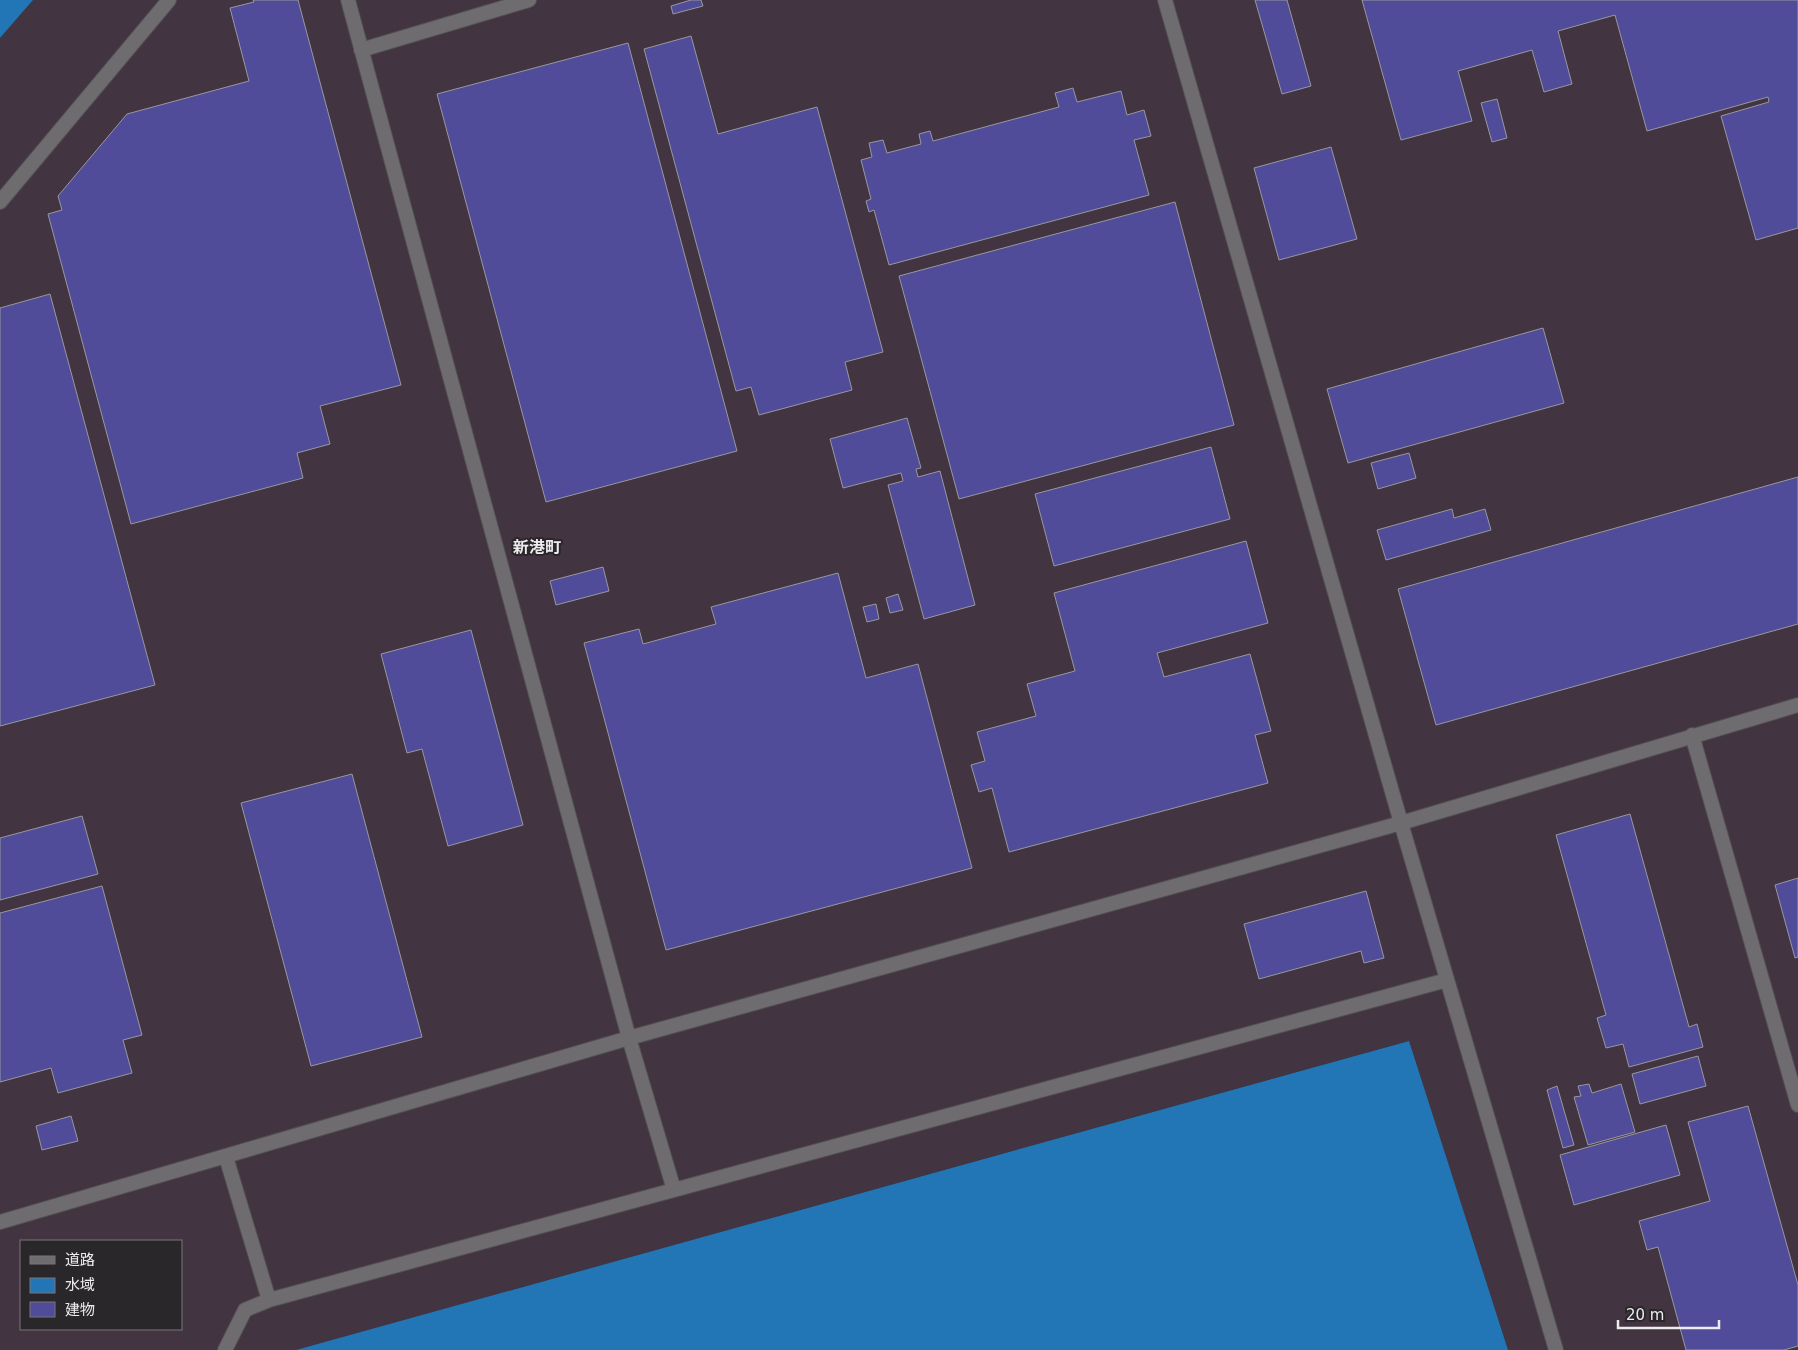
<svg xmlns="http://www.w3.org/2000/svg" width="1798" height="1350" font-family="'DejaVu Sans','Noto Sans JP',sans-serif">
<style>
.industrial{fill:#433442;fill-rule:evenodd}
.water{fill:#2376b5}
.building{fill:#504c9a;stroke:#98989c}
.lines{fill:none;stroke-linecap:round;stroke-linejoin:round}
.minor-casing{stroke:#525052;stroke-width:16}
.tertiary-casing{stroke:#525052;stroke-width:16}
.minor{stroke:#6f6c6f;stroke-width:14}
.tertiary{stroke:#6f6c6f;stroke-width:14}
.labels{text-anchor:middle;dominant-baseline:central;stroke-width:4;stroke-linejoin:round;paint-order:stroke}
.quarter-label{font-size:16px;font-weight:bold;fill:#edebed;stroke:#2a272a}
</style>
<rect width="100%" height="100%" fill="#343134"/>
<path class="industrial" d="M33,0H1798V1350H1508L1408,1041L296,1350H0V38ZM21,1241H181V1329H21Z"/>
<path class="water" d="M0,0H33L0,38Z
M1409,1041L1508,1350H296Z"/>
<path class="building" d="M253,0H298L401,385L320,406L330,444L297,453L303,478L131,524L48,214L62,210L58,196L127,114L249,81L230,8L254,2Z
M691,0H701L703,6L673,14L671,6Z
M1255,0H1287L1311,86L1282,94Z
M1362,0H1798V228L1756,240L1721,116L1769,102L1768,97L1647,131L1615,15L1558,31L1572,84L1544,92L1532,50L1458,71L1472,121L1401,140Z
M691,36L718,134L817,107L883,352L845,362L852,390L759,415L751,387L736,391L644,49Z
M628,43L737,451L546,502L437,94Z
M1073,88L1077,102L1121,91L1127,115L1144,110L1151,136L1134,140L1149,195L889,265L874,210L869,212L866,201L871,199L861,160L872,157L869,143L883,140L887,153L921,144L919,134L930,131L933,141L1059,107L1055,93Z
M1497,99L1507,138L1492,142L1481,103Z
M1331,147L1357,239L1279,260L1254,168Z
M1175,202L1234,425L959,499L899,276Z
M50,294L155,685L0,726V308Z
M1543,328L1564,403L1348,463L1327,389Z
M907,418L921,468L916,469L918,477L940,471L975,605L924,619L888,485L903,481L901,473L843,488L830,439Z
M1211,447L1230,519L1054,566L1035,494Z
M1409,453L1416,478L1378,489L1371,463Z
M1798,477V624L1436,725L1398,589Z
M1452,509L1454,518L1485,509L1491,530L1386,560L1377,530Z
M1246,541L1268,623L1157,653L1164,677L1250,654L1271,731L1255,735L1268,783L1009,852L992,788L979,792L971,765L985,761L977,732L1036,716L1027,684L1075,671L1054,593Z
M603,567L609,591L556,605L550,581Z
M838,573L866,678L918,664L972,868L666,950L584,643L639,629L643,644L716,624L711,607Z
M898,594L903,610L890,613L886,598Z
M876,604L879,619L867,622L863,607Z
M471,630L523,825L448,846L422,749L407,753L381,654Z
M352,774L422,1037L311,1066L241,803Z
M1630,814L1689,1027L1697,1024L1703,1047L1629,1067L1623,1044L1606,1048L1597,1018L1606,1015L1556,835Z
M82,816L98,874L0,900V838Z
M1798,878V957L1795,958L1775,885Z
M102,886L142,1035L123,1040L132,1073L58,1093L51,1068L0,1082V913Z
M1366,891L1384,958L1364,963L1361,951L1259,979L1244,924Z
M1698,1056L1706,1086L1640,1104L1632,1074Z
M1589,1084L1592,1093L1621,1084L1635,1132L1588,1145L1574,1097L1581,1096L1578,1086Z
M1557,1086L1574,1145L1563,1148L1547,1090Z
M1748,1106L1798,1285V1346L1784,1350H1686L1658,1247L1647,1250L1639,1221L1710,1201L1688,1122Z
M71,1116L78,1141L42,1150L36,1126Z
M1666,1125L1680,1175L1574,1205L1560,1155Z"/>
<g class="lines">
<defs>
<path id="minor" d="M0,202L169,0
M1401,823L1556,1350
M629,1038L674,1190
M226,1157L269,1300
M225,1350L245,1310L269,1300L1447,980"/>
<path id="tertiary" d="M348,0L629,1038
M1165,0L1401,823
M361,50L529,0
M1692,735L1798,1105
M0,1222L629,1038L1401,823L1798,705"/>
</defs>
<use href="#minor" class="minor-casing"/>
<use href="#tertiary" class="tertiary-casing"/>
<use href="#minor" class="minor"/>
<use href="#tertiary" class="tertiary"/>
</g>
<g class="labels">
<g class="quarter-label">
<text x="537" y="547">新港町</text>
</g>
</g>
<rect x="20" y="1240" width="162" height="90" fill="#2a272a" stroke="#787578"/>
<rect x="30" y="1256" width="25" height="8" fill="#6f6c6f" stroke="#787578"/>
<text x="65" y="1265" font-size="15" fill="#edebed">道路</text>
<rect x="30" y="1278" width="25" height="15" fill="#2376b5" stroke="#787578"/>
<text x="65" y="1290" font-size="15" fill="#edebed">水域</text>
<rect x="30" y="1302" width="25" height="15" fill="#504c9a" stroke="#787578"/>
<text x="65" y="1315" font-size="15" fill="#edebed">建物</text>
<path d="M1618 1320v8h101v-8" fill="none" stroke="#edebed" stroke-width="2.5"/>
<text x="1626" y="1320" font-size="15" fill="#edebed" stroke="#2a272a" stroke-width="4" paint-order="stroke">20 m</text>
</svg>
